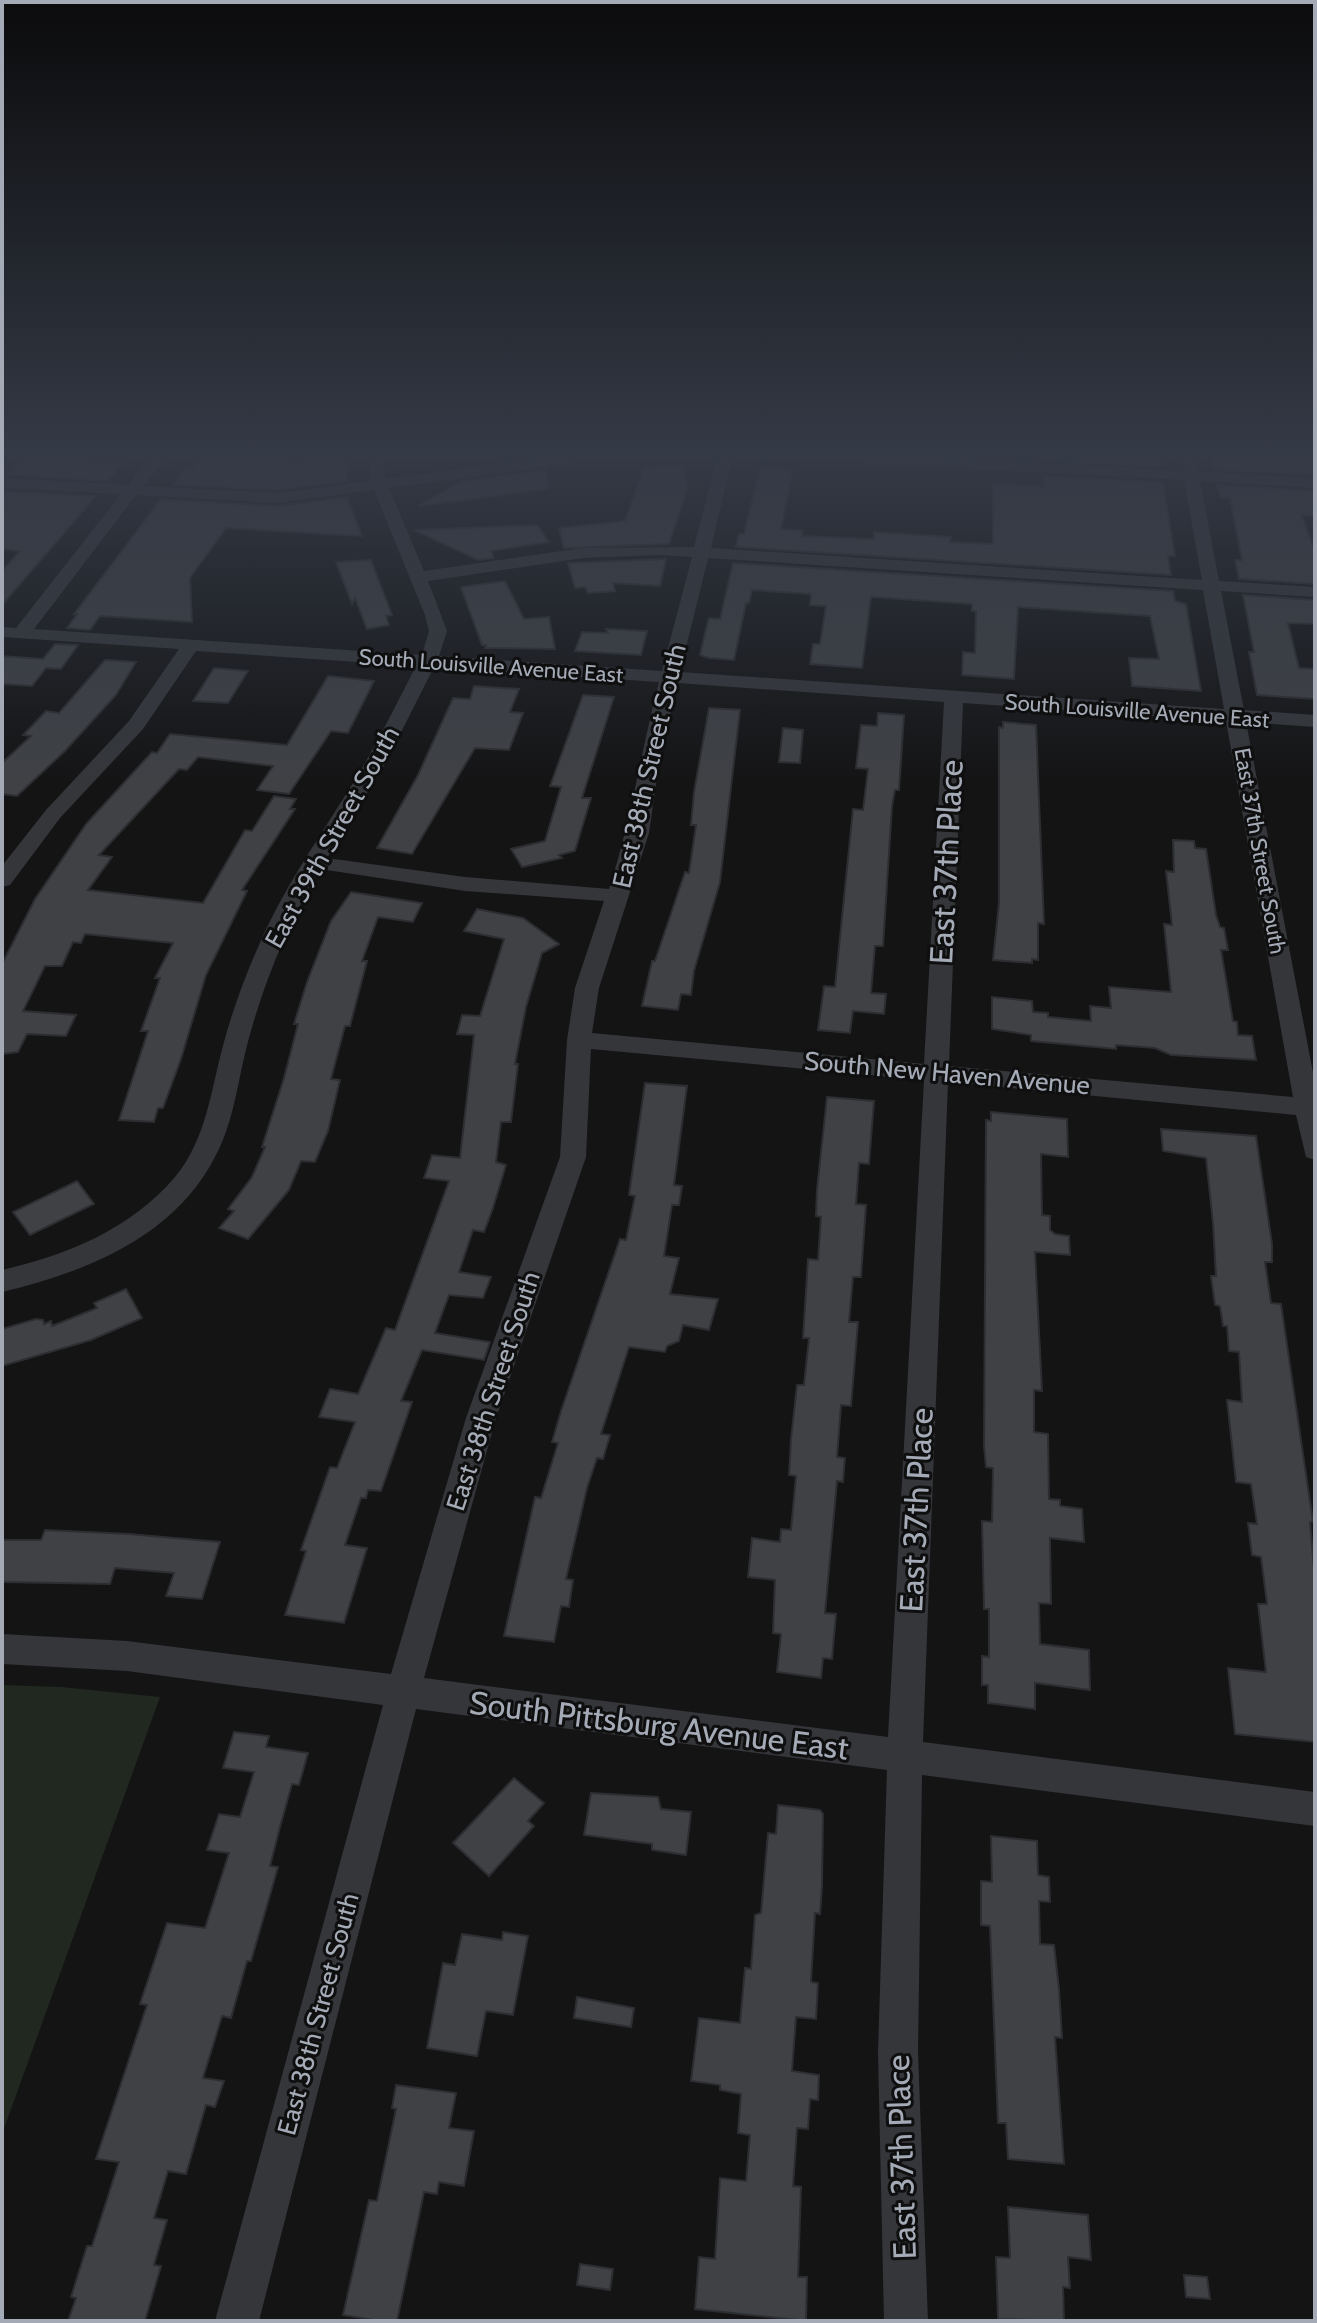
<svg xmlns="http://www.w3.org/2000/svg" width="1317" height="2323" font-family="Cabin,sans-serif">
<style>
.green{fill:#202820}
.building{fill:#3f4145;stroke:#2d2e31;stroke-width:2}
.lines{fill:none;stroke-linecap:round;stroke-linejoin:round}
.minor{fill:#34363a;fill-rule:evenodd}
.labels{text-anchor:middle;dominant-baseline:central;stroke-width:6;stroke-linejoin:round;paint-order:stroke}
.far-street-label{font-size:22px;fill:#a5abb6;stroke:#0f0f10}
.street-label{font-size:26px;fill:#a5abb6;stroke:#0f0f10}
.near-street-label{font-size:32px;fill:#a5abb6;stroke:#0f0f10}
</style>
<rect width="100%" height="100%" fill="#141415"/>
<path class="green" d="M2,1685L61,1687L160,1697L2,2134Z"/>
<path class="building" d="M24,458H33L123,463L108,481L7,475Z
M284,458L281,462L347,459V481L277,490L173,485L186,467L193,468L200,459Z
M1043,458H1160L1161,467L1043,460Z
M1212,458L1311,460L1315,475L1214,470Z
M683,465L688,487L669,544L564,548L559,528L625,521L644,467Z
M760,468L793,470L781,529L803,531L802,536L874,539V532L951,537L950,542L993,544V483L1044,487V476L1163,482L1175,556H1168L1171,575L736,547L739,534H744Z
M546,470L548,489L418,506L462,481Z
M1217,485L1315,491V516L1302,515L1315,552V584L1239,579L1235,560H1242L1230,498L1220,497Z
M2,491L96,496L2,605V571L20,551L2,549Z
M347,497L362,536L226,528L190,578L192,622L100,616L90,630L67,628L77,614H74L161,499L277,506Z
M537,525L549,542L491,551L494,558L478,560L414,530Z
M666,559L660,586L613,583L615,591L588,593L585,587L575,588L568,563Z
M371,560L392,615L386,616L389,625L367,629L355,598L352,604L336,562Z
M733,563L1173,591L1175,601L1186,604L1201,691L1132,686L1129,658L1159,659L1150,616L1091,612L1018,607L1014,679L962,675L963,652L975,653L976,611H972V604L871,597L862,668L810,664L813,644H820L826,606L810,605L811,594L752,590L749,603H746L734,660L709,658L700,655L705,633L709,618L720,619Z
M505,581L524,619L549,617L555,649L485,648L486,645H482L461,587Z
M1243,595L1315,600V624L1288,623L1299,668L1315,669V699L1257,695L1249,652H1254Z
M606,629L647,631L641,655L575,651L582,632L608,633Z
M55,644L78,645L61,669L46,668L32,686L2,684V656L43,659Z
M105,660L136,662L116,695L65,751L17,796L2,794V763L31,736L23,735L46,711L59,713Z
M214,668L248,671L228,703L193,701Z
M328,676L374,681L348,733L331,731L289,794L257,790L273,766L198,757L187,770L179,769L99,855L112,857L88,890L203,903L245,830L252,831L274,796L296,799L290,809H295L242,890L247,891L206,975L181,1059L163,1108H158L154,1122L119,1120L148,1031H141L160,978H155L173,943L85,934L81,943L73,942L62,966H45L23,1011L76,1015L66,1036L27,1034L18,1052L2,1054V964L35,899L86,824L152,752L157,753L170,734L287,745Z
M474,686L519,689L510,712L523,713L509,750L475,748L412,854L377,848L418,775L453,698L470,699Z
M583,695L614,697L582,798H591L575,851L559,855L562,858L522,867L511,849L545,841L561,787L550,786Z
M709,708L740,710L720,882L694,971L691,995L681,994L678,1010L642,1006L652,961H655L685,872L689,873L696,825H691L694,792Z
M878,713L904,715L899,790H895L892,806L883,946H875L871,993L886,994L884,1014L853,1011L850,1033L818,1030L824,986L835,987L853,809L863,810L868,769L856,768L861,725L877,726Z
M1003,722L1036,725L1044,924L1038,923V960L1032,959V963L993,960L999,903V727L1003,728Z
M783,728L803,730L800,763L779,762Z
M1173,840L1194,841L1195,848L1206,849L1216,915L1220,927L1224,928L1228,950H1221L1233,1021L1237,1022L1238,1035L1252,1036L1256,1060L1171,1055L1155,1048L1116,1045V1049L1031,1041V1035L992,1029V997L1032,1001L1033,1012L1048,1013V1017L1091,1021L1090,1006L1111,1008L1109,987L1171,992L1164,924L1172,925L1166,871L1174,872Z
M351,892L422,903L413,922L378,917L362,961H367L350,1026H345L331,1079L340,1080L328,1131L315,1162L301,1161L289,1190L248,1239L219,1228L234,1211L228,1209L252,1177L265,1147H262L284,1078L298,1024H294L307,982L331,921Z
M477,909L523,918L559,944L542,953L526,1007L515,1064H518L511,1122H501L496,1162L506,1165L493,1208L484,1232L473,1230L459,1272L491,1277L483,1298L449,1295L435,1333L490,1342L484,1360L422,1350L401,1401L412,1402L381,1491L368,1490L366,1498H361L345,1545L367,1548L344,1623L285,1615L306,1551L301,1550L330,1467L337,1468L355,1422L319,1417L330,1389L358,1394L386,1328L395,1330L449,1181L424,1178L432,1155L460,1158L474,1035L457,1034L462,1015L480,1016L504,939L464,931Z
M645,1083L687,1086L674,1185L682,1186L679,1205H672L664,1256L679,1258L670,1294L718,1299L709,1330L683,1325L679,1341L667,1346L665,1352L629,1347L601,1434L610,1435L603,1459L597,1458L587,1488L566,1579L573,1580L569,1607L561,1606L554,1642L504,1636L535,1497L541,1498L558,1443L552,1442L561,1411L620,1239L626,1240L635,1196L629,1195Z
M827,1097L874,1101L869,1164L859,1163L856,1204L866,1205L861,1277H853L849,1322H858L851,1406L841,1405L837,1457L845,1458L843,1482L837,1481L825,1613L836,1614L832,1659L823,1658L821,1678L777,1672L781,1634L773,1633L775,1580L748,1577L752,1538L780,1542L781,1529L791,1530L796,1476L789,1475L791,1439L797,1385H804L809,1338H803L808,1259L818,1260L821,1217L816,1216L817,1189Z
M991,1112L1067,1119L1068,1157L1041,1154L1042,1215L1050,1216V1230L1055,1234L1069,1236L1070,1255L1035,1252L1042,1391L1034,1390V1432L1048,1434L1049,1499L1060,1500V1506L1082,1509L1084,1542L1050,1538L1051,1604L1039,1603L1040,1644L1089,1650L1090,1690L1035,1683V1709L988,1703V1685H982V1656L989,1657V1609H984L982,1521L992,1522L993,1468L986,1467L984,1446L986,1120L991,1121Z
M1161,1129L1256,1136L1272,1244V1262H1265L1271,1303L1281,1304L1313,1522H1310L1315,1581V1742L1235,1734L1228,1668L1266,1672L1258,1604H1267L1261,1557L1252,1555L1248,1523L1257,1524L1251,1484L1236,1482L1227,1400L1242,1402L1239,1352L1229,1351L1227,1326H1223L1220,1306L1215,1305L1211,1276H1216L1213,1223L1206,1158L1163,1151Z
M77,1181L94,1204L30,1235L13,1212Z
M126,1289L142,1318L91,1340L2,1366V1329L36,1319L43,1320L44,1324L51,1321L52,1326L97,1308L94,1303Z
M45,1530L129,1534L220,1542L202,1599L166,1596L174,1573L115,1568L110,1584L2,1582V1540H41Z
M234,1732L269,1736L266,1747L308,1753L299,1785L292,1784L280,1827L270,1866L278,1867L251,1961H247L231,2018L222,2016L203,2078L224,2081L215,2107L206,2105L186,2174L168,2171L154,2218L167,2220L154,2265L161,2266L145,2321H68L76,2298L71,2297L87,2246H92L119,2162L96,2159L147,2005L140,2004L167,1923L205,1928L229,1853L207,1850L219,1814L240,1817L254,1772L223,1768Z
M514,1778L544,1803L528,1821L534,1826L489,1876L453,1843Z
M591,1793L658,1797L661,1809L691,1812L686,1855L652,1850V1844L584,1835Z
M778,1805L820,1810L823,1814L822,1886L820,1914L815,1913L811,1982L818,1983L816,2019L796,2017L792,2071L819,2075L818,2100L810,2099L808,2129L797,2128L793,2186L801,2187L798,2277H807L806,2321L695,2309L699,2257L715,2259L720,2178L746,2181L750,2135L738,2133L741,2094L720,2090V2085L691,2081L699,2018L740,2023L745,1968L751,1969L755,1915L761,1913L768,1833L776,1834Z
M991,1836L1037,1841L1038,1875L1049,1877L1050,1902L1039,1901L1040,1944L1054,1945L1059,1989L1062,2038L1055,2037L1064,2164L1008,2159L1006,2123H998L990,1926L981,1925V1881L992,1882Z
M503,1932L528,1936L513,2015L486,2011L477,2056L427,2048L443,1963L455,1965L462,1934L502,1940Z
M577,1997L634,2008L631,2027L574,2018Z
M396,2085L456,2093L449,2128L474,2131L464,2186L439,2182L437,2194L424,2192L397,2321H379L343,2315L369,2200L377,2201L396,2109L392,2108Z
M1008,2207L1088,2215L1091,2260L1068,2257L1070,2288L1063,2287L1064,2321L998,2319L996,2257L1010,2258Z
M580,2264L613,2269L610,2290L577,2285Z
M1184,2275L1207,2277L1210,2299L1186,2297Z"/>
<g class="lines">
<path class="minor" d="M149,458H165L144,486L277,493L370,481V458H384L385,479L542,458H581L574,463L389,488L424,571L583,548L694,547L717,458H732L711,548L1202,580L1184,480L865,463L857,458H942L1183,471L1181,458H1195L1198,472L1315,478V488L1200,481L1219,581L1315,587V597L1221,591L1244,710L1315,715V727L1246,722L1315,1083V1160L1306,1157L1296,1115L948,1082L923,1742L1315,1792V1826L922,1775L918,2052L928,2321H884L878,2052L887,1770L416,1709L259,2321H215L383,1705L127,1671L2,1664V1634L127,1641L391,1674L466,1418L560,1157L567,1040L575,988L604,901L465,891L320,869C289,922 265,979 249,1038C238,1077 235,1119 216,1155C175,1237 86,1272 2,1292V1270C67,1255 131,1229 175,1177C207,1139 211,1088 224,1042C233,1009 245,976 259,945C285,885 322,834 356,778C378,742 397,703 416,666L196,651L143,729L60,818L10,885L2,887V866L46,810L129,721L179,649L2,637V627L16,628L121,494L2,488V478L128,485ZM374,490L425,615L429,631L422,655L34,629L136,495L277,503ZM657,555L692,557L662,671L439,656L447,631L428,581L583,558ZM708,558L1203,590L1224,709L680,672ZM434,667L659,682C641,751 631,821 609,889L465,877L327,858L386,762ZM678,683L944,702L924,1064L592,1033L599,988L649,833L660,756ZM963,703L1226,721L1293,1097L949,1066ZM591,1049L924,1080L888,1737L424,1678L496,1418L586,1157Z"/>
</g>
<linearGradient id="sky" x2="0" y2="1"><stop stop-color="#0b0b0c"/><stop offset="0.58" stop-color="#343a46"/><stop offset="1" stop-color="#343a46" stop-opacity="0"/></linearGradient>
<rect width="1317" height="783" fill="url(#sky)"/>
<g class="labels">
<g class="far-street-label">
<text transform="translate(491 666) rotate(4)">South Louisville Avenue East</text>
<text transform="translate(1137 711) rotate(4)">South Louisville Avenue East</text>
<text transform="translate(1260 851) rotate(80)">East 37th Street South</text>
</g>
<g class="street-label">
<text transform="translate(649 766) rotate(-77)">East 38th Street South</text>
<text transform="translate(332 837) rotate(-61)">East 39th Street South</text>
<text transform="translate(947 1073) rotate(5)">South New Haven Avenue</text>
<text transform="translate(493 1391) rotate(-72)">East 38th Street South</text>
<text transform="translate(318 2014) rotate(-75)">East 38th Street South</text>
</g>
<g class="near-street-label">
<text transform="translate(946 862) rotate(-87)">East 37th Place</text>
<text transform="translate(916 1510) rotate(-87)">East 37th Place</text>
<text transform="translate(659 1725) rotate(7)">South Pittsburg Avenue East</text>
<text transform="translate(901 2157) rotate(-92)">East 37th Place</text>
</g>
</g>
<rect width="1317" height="2323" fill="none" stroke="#a5abb6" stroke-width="8"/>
</svg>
